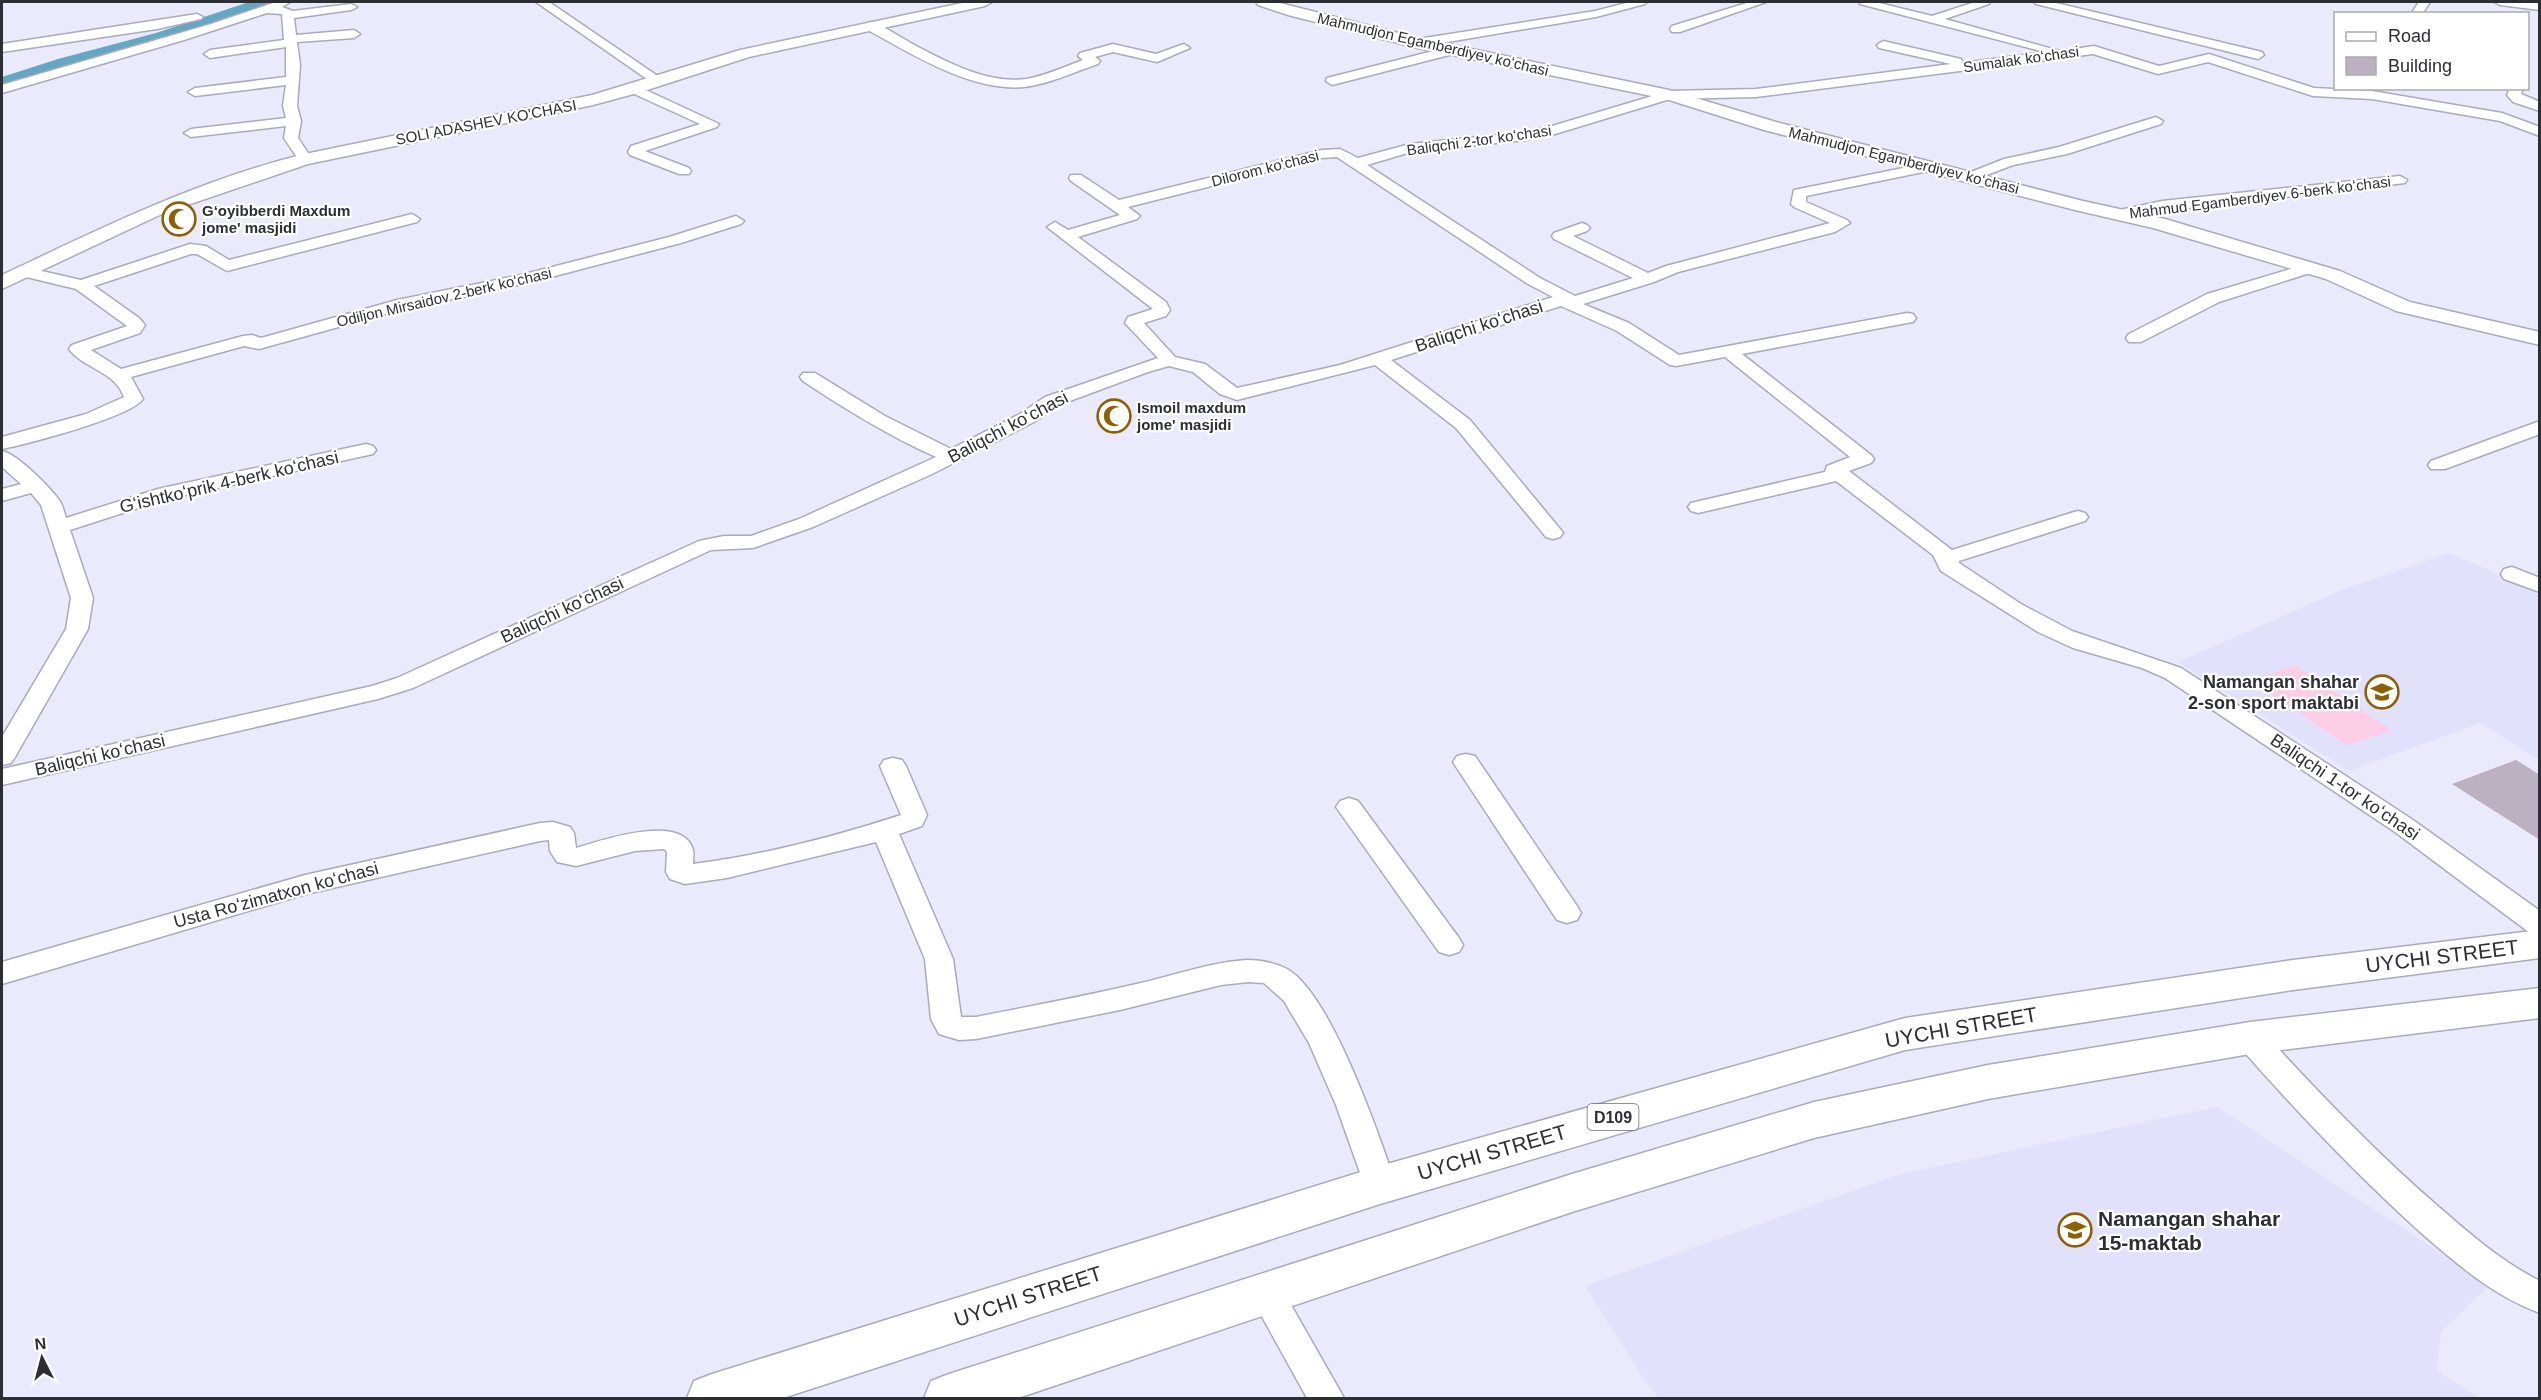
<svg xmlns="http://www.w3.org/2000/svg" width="2541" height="1400" font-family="Arial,sans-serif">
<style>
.built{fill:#e2e1fb}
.green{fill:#fccee5}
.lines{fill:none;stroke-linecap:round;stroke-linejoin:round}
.canal{fill:#63a7c3;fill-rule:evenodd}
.building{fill:#bcb1c0}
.minor-casing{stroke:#aab;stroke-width:3}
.tertiary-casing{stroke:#aab;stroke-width:3}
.primary-casing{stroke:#aab;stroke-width:3}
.minor{fill:#fff;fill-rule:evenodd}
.tertiary{fill:#fff;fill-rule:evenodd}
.primary{fill:#fff;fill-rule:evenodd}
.labels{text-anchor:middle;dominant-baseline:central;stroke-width:4.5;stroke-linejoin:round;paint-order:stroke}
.far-street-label{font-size:15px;fill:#2d2d34;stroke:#fff}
.far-poi-label{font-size:15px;font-weight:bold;fill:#2d2d34;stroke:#fff;text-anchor:start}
.shield{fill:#fff;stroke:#6c6c71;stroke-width:1.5}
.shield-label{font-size:16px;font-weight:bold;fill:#2d2d34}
.street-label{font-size:18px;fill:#2d2d34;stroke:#fff}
.poi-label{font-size:18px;font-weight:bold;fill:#2d2d34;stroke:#fff;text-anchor:end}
.near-street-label{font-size:21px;fill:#2d2d34;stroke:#fff}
.near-poi-label{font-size:21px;font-weight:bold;fill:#2d2d34;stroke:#fff;text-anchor:start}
</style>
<rect width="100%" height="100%" fill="#eaeafc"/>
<path class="built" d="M2449,553L2539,591V760L2480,723L2349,771L2178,662L2344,589Z
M2217,1107L2490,1285L2441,1332L2437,1371L2480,1398H1659L1645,1381L1585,1286L1901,1174Z"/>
<path class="green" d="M2296,666L2392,730L2346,745L2251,680Z"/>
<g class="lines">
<path class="canal" d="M249,2H268L266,5L166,39L68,65L2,86V77L58,59L156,33Z"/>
</g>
<path class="building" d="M2516,760L2540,775V840L2452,784Z"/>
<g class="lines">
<defs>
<path id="minor" d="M276,2H290L282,7L293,11L351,4L357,7L351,10L294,18L296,35L354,30L360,34L354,38L297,42L300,65L297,106L301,121L298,138L312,159L310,162L305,163L300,162L284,138L286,126L191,137L184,133L191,129L286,118L283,106L286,85L195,96L188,92L195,88L286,77V47L210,58L204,54L210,50L284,40L282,14L267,13L184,40L2,93V85L211,24Z
M536,2H549L665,81L659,85L654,84Z
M1630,2H1647L1645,4L1596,17L1418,47L1412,43L1418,39L1595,11Z
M1750,2H1766L1680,32H1672L1670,29L1672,26Z
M1859,2H1875L1932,16L1975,2H1990L1989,4L1945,19L2060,51L2094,46L2159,66L2209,54L2314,88L2372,91L2502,113L2540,127V136L2500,121L2372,99L2313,96L2208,62L2158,74L2093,54L1756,97L1670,99L1555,134L1525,140L1411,152L1367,165L1540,278L1575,296L1633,278L1554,239L1552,236L1554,233L1582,223L1587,225L1590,228L1587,231L1573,236L1648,273L1666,266L1830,223L1794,207L1791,204L1794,190L1928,163L1933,164L1935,167L1933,170L1806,196V202L1847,220L1850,223L1835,232L1678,272L1654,282L1583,304L1629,323L1679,355L1907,313L1913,314L1916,318L1913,322L1907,323L1742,354L1871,455L1874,459L1871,463L1849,471L1952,550L2071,513L2078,511L2085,513L2088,517L2085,521L1959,561V563L2021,604L2072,631L2181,668L2413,820L2540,911V936L2530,933L2395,832L2165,678L2142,668L2073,648L2038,632L1941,571L1933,555L1836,481L1698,513L1691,511L1688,507L1691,503L1825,472L1827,466L1850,457L1725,357L1676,366L1670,365L1617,331L1561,306L1391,360L1470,420L1560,529L1563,533L1560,537L1553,539L1546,537L1456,428L1375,365L1237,400L1220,394L1193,372L1169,366L1148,372L1059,405L1034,422L932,474L813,527L753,548L711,550L413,688L378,699L2,785V769L372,686L397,678L699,541L724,536H751L799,519L936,457C889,436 845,409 803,381L800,377L803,373H815L885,416L951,449L1020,414L1045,397L1158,358L1125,323L1128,317L1153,309L1047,227L1055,222L1068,230L1120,215L1071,181L1069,178L1071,175H1081L1119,200L1322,150L1340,149L1358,158L1410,144L1525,132L1552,126L1669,91L1756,89L1951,64L1879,48L1877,45L1883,41L1961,59L1963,63L2045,52L1860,4ZM1337,157L1528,284L1553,297L1340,365L1237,388L1205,364L1175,357L1144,323L1166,316L1170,310L1166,302L1078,237L1137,219L1140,216L1128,207L1322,158Z
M2034,2H2052L2262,52L2264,55L2258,59L2036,4Z
M2419,2H2430L2422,14H2411Z
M2494,2L2540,3V10L2500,5Z
M197,14L203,17L201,19L157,29L2,52V44Z
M870,22C887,27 904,40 920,48C951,64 989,84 1026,79C1045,76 1064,67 1083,60L1078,56L1080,53L1113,44L1156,54L1184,44L1190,48L1157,62L1113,52L1095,57L1100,61L1098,64C1074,72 1049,84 1024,87C971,92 910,53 866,29L864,26Z
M1453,46L1459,50L1457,53L1332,85L1326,81L1327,78Z
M635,85L719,124L717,127L645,151L689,168L691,171L689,174H679L630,155L628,152L631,146L700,124L630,92L629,89Z
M2510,88H2523L2521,94L2540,102V111L2513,102L2507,95Z
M2156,117L2163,121L2161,124L2067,154L2013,165L1971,181L1964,177L1966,174L2004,159L2059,147Z
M2400,176L2407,180L2405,183L2162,211L2120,219L2112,214L2115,211L2162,201Z
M412,214L420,219L417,222L227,271L197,254H191L94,286L139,318L145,325L140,333L91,350L121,369L243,336L252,335L261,338L397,300L521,275L669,237L736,216L744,221L741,224L681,243L528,283L400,310L259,349L244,346L131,377L143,399C131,417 27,444 2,449V437L86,414L124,397C115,371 84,369 69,349L72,345L127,326L76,289L18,275L16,272L18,269L24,267L81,280L190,244L206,246L229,260Z
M2307,264L2315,269L2313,272L2219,302L2141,342H2129L2126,338L2129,334L2207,294Z
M2540,421V434L2445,469H2431L2428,465L2431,461Z
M366,444L373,446L376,450L373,454L163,500L70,530L93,598L88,629L15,757L11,763L2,765V737L66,629L71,598L41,505L31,493L2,501V489L21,484L2,467V451C17,454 50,487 59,500C63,505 64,512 66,518L158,489Z
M2512,567L2540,578V592L2504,579L2501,574L2504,569Z
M1466,754L1475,756L1577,906L1581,913L1577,920L1567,923L1557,920L1453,762L1457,756Z
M893,758L902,760L906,766L927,815L922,826L899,834L953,959L961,1017H976C1031,1006 1086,996 1141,983C1176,975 1211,962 1247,960C1260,960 1275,963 1287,969C1331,994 1379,1135 1396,1185L1392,1195L1380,1199L1368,1195L1336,1105L1309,1043L1284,1001L1264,983L1248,982L1221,985L1120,1010L976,1039L959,1040L939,1034L931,1019L925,959L876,842L727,878L685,884L670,879L666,872L667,852L664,849L635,851L576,866L557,862L550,851L549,840L540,841L306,894L2,984V962L305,875L540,823L553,822L570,827L574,833L576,848C600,841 683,812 693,850C694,854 693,860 693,864C763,855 834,837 901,815L880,766L884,760Z
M1349,798L1358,801L1459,938L1463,945L1459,952L1449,955L1439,952L1336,807L1340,801Z
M2250,1026L2261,1030C2318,1092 2376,1153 2440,1208C2471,1235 2502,1262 2540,1281V1313C2493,1296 2456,1263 2419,1231C2355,1173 2296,1111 2239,1046L2235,1038L2239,1030Z
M1267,1280L1279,1284L1344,1398H1307L1250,1295L1255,1284Z"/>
<path id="tertiary" d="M967,2H992L985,6L749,57L641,92L593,105L308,164L164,213L2,289V275C100,229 198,180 305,154L592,95L740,50Z
M1256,2H1276L1418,38L1669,90L1776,122L2083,201L2165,219L2340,271L2410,302L2540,332V345L2396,311L2326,279L2153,228L2075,210L1764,130L1666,99L1418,48L1288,15L1258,5Z"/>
<path id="primary" d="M2540,930V958L2293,990L1905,1050L1380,1204L783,1398H687L694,1381L712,1374L1380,1166L1905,1018L2293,960Z
M2540,988V1018L2250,1054L1988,1099L1814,1138L1572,1212L1018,1398H924L931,1381L949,1374L1572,1174L1814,1102L1988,1065L2250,1022Z"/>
</defs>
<use href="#minor" class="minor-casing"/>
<use href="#tertiary" class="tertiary-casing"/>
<use href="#primary" class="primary-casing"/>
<use href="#minor" class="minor"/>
<use href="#tertiary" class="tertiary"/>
<use href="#primary" class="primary"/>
</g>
<defs>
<symbol id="mosque-ring" viewBox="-11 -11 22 22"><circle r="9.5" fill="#fff" stroke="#8c6003" stroke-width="1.5"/><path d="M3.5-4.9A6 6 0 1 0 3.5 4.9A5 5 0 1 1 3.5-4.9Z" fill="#8c6003"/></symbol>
<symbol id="school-ring" viewBox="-11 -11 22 22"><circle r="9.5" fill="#fff" stroke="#8c6003" stroke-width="1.5"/><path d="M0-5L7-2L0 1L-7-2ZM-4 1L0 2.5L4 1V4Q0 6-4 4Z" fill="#8c6003"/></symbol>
</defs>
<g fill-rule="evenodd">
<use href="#mosque-ring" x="160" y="200" width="38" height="38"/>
<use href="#mosque-ring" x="1095" y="397" width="38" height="38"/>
<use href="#school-ring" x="2363" y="673" width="38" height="38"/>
<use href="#school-ring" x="2056" y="1211" width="38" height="38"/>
</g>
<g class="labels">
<g class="far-street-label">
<text transform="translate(1433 44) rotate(13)">Mahmudjon Egamberdiyev koʻchasi</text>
<text transform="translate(2021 59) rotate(-8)">Sumalak koʻchasi</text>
<text transform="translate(486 122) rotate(-11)">SOLI ADASHEV KO'CHASI</text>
<text transform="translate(1479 140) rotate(-8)">Baliqchi 2-tor koʻchasi</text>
<text transform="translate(1904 160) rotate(14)">Mahmudjon Egamberdiyev koʻchasi</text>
<text transform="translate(1265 168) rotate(-14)">Dilorom koʻchasi</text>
<text transform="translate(2260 197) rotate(-7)">Mahmud Egamberdiyev 6-berk koʻchasi</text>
<text transform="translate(444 297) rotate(-13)">Odiljon Mirsaidov 2-berk koʻchasi</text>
</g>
<g class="far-poi-label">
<text x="202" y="210">Gʻoyibberdi Maxdum<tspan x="202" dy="17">jome' masjidi</tspan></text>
<text x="1137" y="407">Ismoil maxdum<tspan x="1137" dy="17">jome' masjidi</tspan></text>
</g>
<rect class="shield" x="1587.5" y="1104" width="51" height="26" rx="4.5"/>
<g class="shield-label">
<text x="1613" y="1117">D109</text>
</g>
<g class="street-label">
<text transform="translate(1479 326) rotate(-18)">Baliqchi koʻchasi</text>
<text transform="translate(1008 427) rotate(-28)">Baliqchi koʻchasi</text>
<text transform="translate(229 482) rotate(-13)">Gʻishtkoʻprik 4-berk koʻchasi</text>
<text transform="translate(562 610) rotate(-25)">Baliqchi koʻchasi</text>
<text transform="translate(100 755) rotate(-13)">Baliqchi koʻchasi</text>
<text transform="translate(2345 787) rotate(34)">Baliqchi 1-tor koʻchasi</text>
<text transform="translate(276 895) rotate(-15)">Usta Roʻzimatxon koʻchasi</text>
</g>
<g class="poi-label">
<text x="2359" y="682">Namangan shahar<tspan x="2359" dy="21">2-son sport maktabi</tspan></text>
</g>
<g class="near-street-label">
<text transform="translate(2442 956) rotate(-7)">UYCHI STREET</text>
<text transform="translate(1961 1027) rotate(-10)">UYCHI STREET</text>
<text transform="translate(1492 1152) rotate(-16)">UYCHI STREET</text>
<text transform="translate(1028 1296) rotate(-18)">UYCHI STREET</text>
</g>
<g class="near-poi-label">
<text x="2098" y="1218">Namangan shahar<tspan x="2098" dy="24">15-maktab</tspan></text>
</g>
</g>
<rect width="2541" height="1400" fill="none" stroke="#2d2d34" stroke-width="6"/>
<rect x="2334" y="12" width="195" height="78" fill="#ffffff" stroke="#ababae" stroke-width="1.5"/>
<rect x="2346" y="32" width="30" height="9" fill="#ffffff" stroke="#ababae" stroke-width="1.5"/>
<text x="2388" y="42" font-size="18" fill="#2d2d34">Road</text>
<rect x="2346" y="57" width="30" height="18" fill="#bcb1c0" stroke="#ababae" stroke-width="1.5"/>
<text x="2388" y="72" font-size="18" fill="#2d2d34">Building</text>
<g transform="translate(42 1358) rotate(354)" stroke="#ffffff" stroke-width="4.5" paint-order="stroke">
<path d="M0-4.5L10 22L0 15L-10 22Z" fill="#2d2d34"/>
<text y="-9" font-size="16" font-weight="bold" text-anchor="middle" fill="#2d2d34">N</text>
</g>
</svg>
